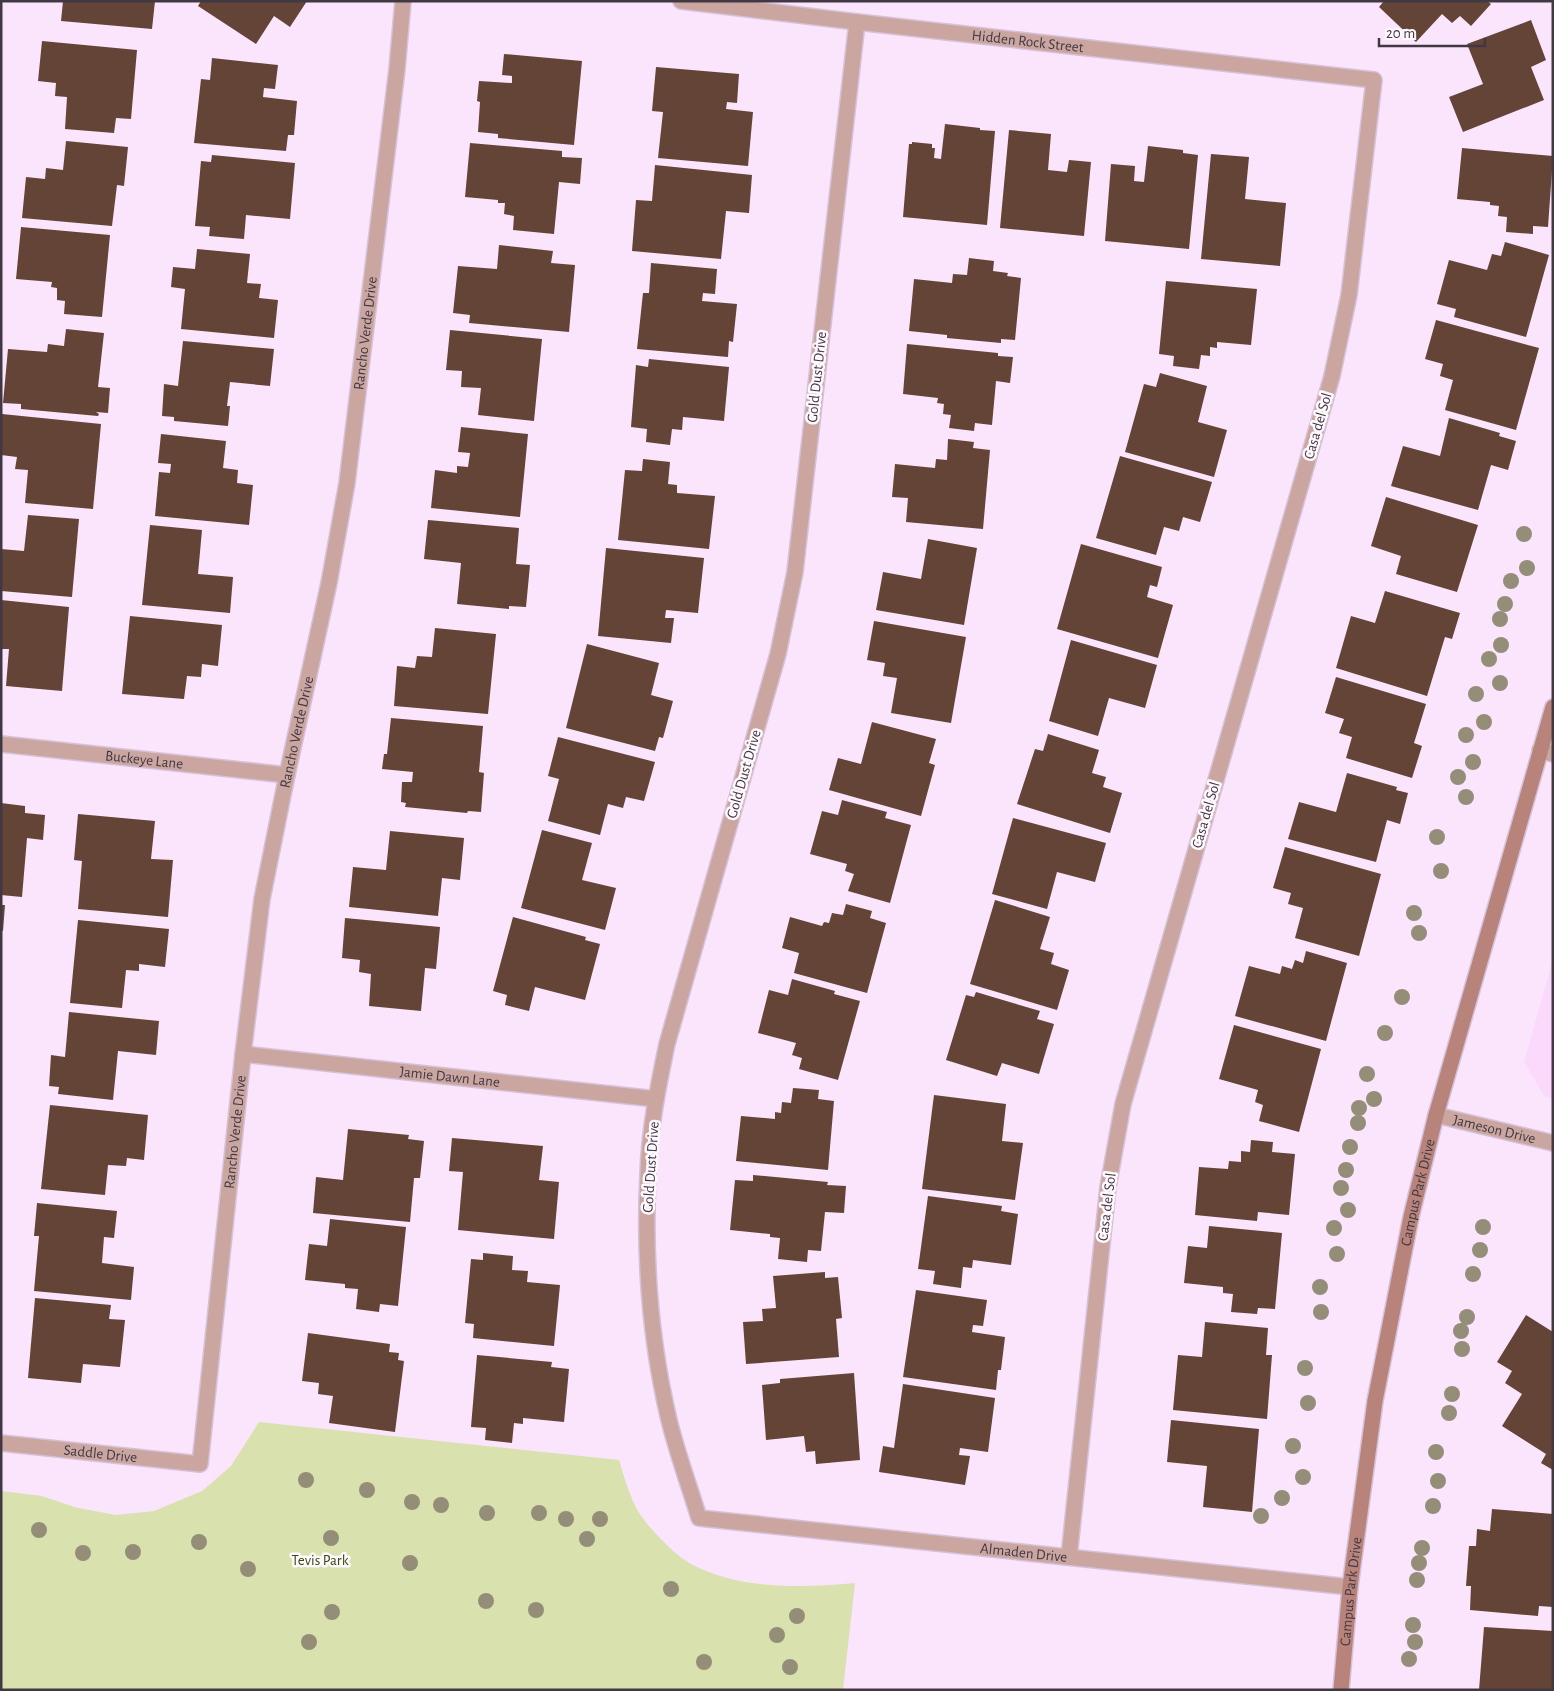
<svg xmlns="http://www.w3.org/2000/svg" width="1554" height="1691" font-family="'Alegreya Sans',sans-serif">
<style>
.built{fill:#fad9fc}
.green{fill:#d9e1af}
.building{fill:#634436}
.lines{fill:none;stroke-linecap:round;stroke-linejoin:round}
.lane-casing{stroke:#d6c2d8;stroke-width:18}
.street-casing{stroke:#d6c2d8;stroke-width:18}
.secondary-casing{stroke:#d6c2d8;stroke-width:18}
.lane{stroke:#cba6a0;stroke-width:15}
.street{stroke:#cba6a0;stroke-width:15}
.secondary{stroke:#b8837a;stroke-width:15}
.tree{fill:#948d78}
.labels{text-anchor:middle;dominant-baseline:central;stroke-width:5;stroke-linejoin:round;paint-order:stroke}
.street-label{font-size:15px;fill:#423843;stroke:#fef9fe}
.park-label{font-size:15px;fill:#3f450b;stroke:#fef9fe}
</style>
<rect width="100%" height="100%" fill="#fbe5fd"/>
<path class="built" d="M1553,959V1099L1545,1097L1524,1062Z"/>
<path class="green" d="M259,1422L619,1460C623,1472 626,1485 631,1496C636,1511 646,1523 656,1534C667,1545 677,1556 691,1564C740,1590 801,1588 855,1583L843,1690H1V1491L42,1496L78,1508L116,1515L154,1511L202,1491L231,1466Z"/>
<path class="building" d="M63,1H155L152,29L61,21Z
M201,1H307L290,27L274,16L256,44L198,6Z
M1384,1H1487L1491,4L1471,26L1460,16L1452,23L1442,14L1416,42L1379,7Z
M1531,20L1546,60L1531,67L1544,100L1463,132L1449,97L1483,84L1467,44Z
M42,41L137,50L131,119L116,118L114,133L65,129L67,97L55,96L56,83L38,81Z
M504,54L582,61L574,145L498,138V134L478,132L480,102L477,101L479,81L512,83V76L502,75Z
M212,58L278,65L275,89L264,88L263,97L297,101L294,135H288L286,151L194,143L201,79L210,80Z
M656,67L739,74L737,103L727,102L726,109L753,112L748,166L658,158L663,112L652,111Z
M945,124L980,128V130L995,131L987,225L903,217L909,144H912V142L932,144V148H935L934,158L941,159Z
M1009,130L1051,134L1048,170L1067,172L1069,160L1091,162L1084,236L1000,228Z
M66,141L128,147L124,186L117,185L112,226L22,218L26,177L45,179L46,168L63,170Z
M470,143L562,151V157L582,158L580,184L559,182L554,234L513,230L514,216L504,214L505,203H498V200L465,197Z
M1148,146L1183,150V153L1198,155L1189,249L1105,241L1111,164L1135,166L1134,181L1144,182Z
M1462,148L1553,156L1548,227L1533,226V234L1506,232L1507,217L1498,216L1499,206L1490,205V202L1457,199Z
M1211,154L1249,157L1245,199L1286,203L1280,266L1201,259Z
M212,155L295,163L290,219L246,215L244,239L209,236L210,227L195,226L201,161L211,162Z
M655,165L752,175L749,213L726,211L721,259L632,251L636,200L652,201Z
M21,227L110,235L102,317L64,314L65,301L57,300V288L51,287L52,282L16,279Z
M1505,242L1549,255L1526,337L1454,317L1456,309L1437,304L1449,260L1487,270L1492,254L1501,256Z
M499,245L553,251L551,263L575,265L569,332L469,323L470,315L453,313L458,266L497,269Z
M197,249L250,254L247,283L261,284L259,298L278,300L274,338L181,329L185,289L171,287L173,267L195,269Z
M969,258L994,261L993,271L1008,273L1007,276L1021,278L1015,340L1001,339V343L947,338V335L909,331L914,279L952,283L953,274L967,275Z
M651,263L717,269L715,294L703,293L702,301L737,304L733,342L729,341L728,357L637,349L643,293H649Z
M1166,281L1257,289L1251,345L1217,342V348L1210,347V356L1201,355L1199,369L1173,366L1174,356L1159,354Z
M1436,320L1539,348L1516,430L1445,410L1453,380L1440,376L1443,364L1425,359Z
M66,329L104,333L98,387L110,388L108,413L96,412L99,414L98,416L21,409V404L3,403L8,349L47,352L48,344L64,346Z
M450,330L542,339L534,421L478,415L481,388L461,387L462,371L446,370Z
M183,341L274,349L270,386L230,382L227,406H230L228,426L174,421V417L162,416L164,384L178,386Z
M907,344L998,353V356L1013,357L1010,383L996,381L992,425L975,423L974,431L949,428L951,415L943,414L944,404L937,403L938,398L903,394Z
M649,359L729,367L724,421L683,417L682,430L672,429L670,445L646,442L647,429L631,427L636,365L648,367Z
M1160,373L1207,386L1198,422L1227,430L1214,477L1125,452L1144,384L1156,387Z
M2,414L101,424L93,509L25,503L28,470L15,469L17,457L1,455Z
M1449,418L1500,433L1499,436L1516,441L1508,470L1491,465L1478,510L1391,486L1403,446L1440,456Z
M461,427L528,434L520,517L431,508L435,470L457,473V466L468,467L470,453L458,452Z
M161,434L226,441L223,468L238,470L237,483L253,485L249,525L155,516L159,472L170,473L171,464L158,463Z
M948,439L974,442L973,448L990,450L983,529L906,522L908,498L892,497L895,464L935,468L936,459L947,460Z
M1120,456L1212,482L1200,522L1183,517L1179,531L1164,527L1156,555L1096,538Z
M643,459L670,462L668,484L677,485V493L715,496L709,549L618,540L625,470L642,471Z
M1386,497L1478,525L1457,592L1396,574L1401,556L1371,546Z
M28,515L79,519L72,597L1,591V549L24,551Z
M428,520L519,528L516,564L530,565L526,607L509,606V609L457,604L461,563L424,559Z
M150,525L202,530L198,574L233,577L230,613L142,605Z
M928,539L977,548L964,625L876,610L883,572L921,579Z
M1081,544L1162,567L1157,587L1150,585L1147,597L1173,605L1158,658L1057,629Z
M606,548L704,558L698,613L666,610L665,618H674L671,643L598,636Z
M1385,591L1460,613L1452,639L1445,637L1427,696L1336,668L1351,616L1375,623Z
M1,600L69,607L62,691L6,686L9,649H1Z
M130,616L222,625L218,666L202,664L201,677L187,676L184,699L122,694Z
M874,621L966,637L951,723L891,713L897,678L883,676L885,663L867,660Z
M435,628L496,634L488,714L394,706L397,666L415,668L417,656L432,657Z
M1071,640L1157,665L1145,708L1109,698L1098,736L1049,721Z
M587,644L659,663L651,695L673,701L663,738L659,737L655,751L566,728Z
M1336,677L1426,704L1414,743L1422,746L1412,778L1346,758L1352,737L1339,733L1344,719L1325,713Z
M391,718L483,726L479,772L484,773L481,812L468,811L467,813L405,807L406,803L401,802L402,782H412L413,772L382,769L384,754H387Z
M872,722L936,739L929,763L935,765L921,816L829,790L838,758L861,764Z
M1048,734L1099,750L1092,773L1106,777L1103,787L1122,793L1110,833L1017,804L1035,749L1043,751Z
M558,737L655,762L644,801L626,797L623,808L608,804L600,835L548,821L559,779L548,776Z
M1347,773L1397,787L1396,790L1408,793L1400,824L1387,820L1376,862L1288,839L1299,802L1336,812Z
M842,800L887,812L885,818L911,825L890,903L848,891L854,874L845,871L847,864L810,854L822,811L838,815Z
M1,803L25,806V813L45,815L43,840L27,838L22,897L1,895Z
M78,814L155,821L151,859L173,860L168,917L78,909L82,861L74,860Z
M1013,818L1106,843L1095,882L1057,872L1047,909L992,894Z
M542,830L592,843L582,880L616,888L605,930L521,908Z
M390,831L464,838L460,880L442,878L438,916L349,907L353,867L386,870Z
M1285,847L1381,874L1359,956L1295,938L1303,908L1288,904L1291,893L1273,888Z
M995,900L1050,917L1040,949L1054,953L1051,964L1069,970L1057,1010L970,984Z
M846,904L872,911L870,918L886,923L867,993L794,973L799,953L782,948L790,917L822,926L824,922L829,923L832,913L843,915Z
M1,905H5L3,931H1Z
M513,917L586,937L585,940L600,944L585,1000L535,987L529,1011L505,1005L507,995L493,991Z
M345,918L440,927L436,969L425,968L421,1011L369,1006L371,974L359,972L360,960L342,958Z
M78,920L169,929L165,967L139,964V971L126,970L122,1008L70,1003Z
M1306,951L1347,963L1326,1041L1235,1016L1249,966L1280,974L1282,966L1292,969L1295,960L1303,963Z
M792,979L835,991L834,994L860,1001L838,1080L799,1069L802,1058L792,1055L796,1043L758,1033L769,990L788,995Z
M976,992L1040,1011L1037,1019L1054,1024L1039,1074L1002,1063L997,1076L946,1060L966,995L974,997Z
M69,1012L159,1021L156,1055L118,1051L113,1100L58,1094L59,1087L49,1086L51,1055L65,1057Z
M1234,1025L1321,1049L1299,1132L1259,1121L1263,1105L1255,1102L1258,1090L1219,1079Z
M793,1088L819,1090L818,1099L834,1101L828,1170L736,1161L741,1116L775,1119V1112L781,1113L782,1102L791,1103Z
M934,1095L1006,1104L1002,1141L1023,1143L1015,1200L922,1189Z
M50,1105L148,1115L144,1160L127,1158L126,1166L108,1165L105,1195L41,1189Z
M348,1129L409,1135L408,1139L424,1141L420,1178H414L410,1222L313,1213L316,1177L343,1180Z
M452,1138L543,1146L539,1180L559,1182L554,1239L458,1230L463,1172L449,1171Z
M1251,1140L1273,1142L1272,1152L1295,1154L1289,1215L1258,1212L1257,1221L1195,1215L1199,1167L1228,1169L1229,1161L1241,1162V1151L1250,1152Z
M753,1175L828,1182L827,1185L846,1186L844,1213L825,1212L821,1251L808,1250L807,1262L778,1259L780,1238L770,1237V1234L730,1230L735,1180L753,1181Z
M928,1196L1002,1206L1001,1211L1018,1214L1011,1265L973,1260L972,1268L963,1267L961,1288L933,1284L935,1271L918,1269Z
M37,1203L117,1211L114,1238L104,1237L102,1263L134,1267L131,1300L34,1291L39,1236H34Z
M330,1219L406,1227L398,1306L380,1304L379,1312L356,1309L358,1289L345,1288V1284L305,1280L309,1244L327,1246Z
M1209,1226L1282,1233L1275,1309L1258,1308L1257,1314L1231,1312L1233,1294L1223,1293V1287L1184,1283L1188,1246L1207,1248Z
M483,1253L513,1256L512,1270L528,1271L527,1282L560,1285L554,1346L473,1338L474,1324L465,1323L471,1259L483,1260Z
M825,1272V1278L838,1277L842,1318L836,1319L839,1357L746,1364L743,1322L763,1321L762,1309L776,1308L773,1276Z
M916,1290L987,1300L983,1326L973,1325L972,1332L1005,1337L1001,1370H998L996,1390L903,1377Z
M35,1298L111,1305L109,1319L125,1320L120,1367L83,1364L81,1383L28,1378Z
M1526,1315L1553,1332V1470L1541,1463L1546,1454L1502,1426L1522,1394L1505,1383L1512,1371L1497,1362Z
M1205,1322L1268,1328L1266,1355H1272L1267,1419L1173,1410L1178,1355L1202,1357Z
M308,1333L390,1344L389,1352L399,1353L398,1360L404,1361L395,1432L329,1423L333,1396L318,1394L319,1383L302,1381Z
M477,1355L552,1362L551,1367L569,1369L564,1422L523,1418V1424L514,1423L512,1443L485,1440L486,1428L471,1427Z
M854,1373L860,1460L816,1464L815,1451L806,1452L804,1436L766,1440L762,1385L780,1383V1379Z
M903,1384L995,1398L988,1452L960,1448L959,1455L970,1456L965,1485L879,1472L883,1446L894,1448Z
M1171,1420L1259,1429L1252,1512L1203,1507L1207,1466L1167,1462Z
M1492,1509L1553,1514V1607L1539,1606L1538,1616L1470,1610L1471,1586H1466L1469,1546H1476L1477,1529L1490,1531Z
M1484,1627L1553,1631V1690H1479Z"/>
<g class="lines">
<defs>
<path id="lane" d="M1540,750L1553,754"/>
<g id="street">
<path id="s1" d="M681,1L857,22L1374,80L1349,295L1332,376L1123,1104L1108,1187L1069,1557"/>
<path id="s2" d="M857,22L795,572L778,654L667,1044C658,1087 649,1131 648,1175C644,1257 650,1340 669,1420C677,1453 689,1485 699,1518L1350,1587"/>
<path id="s3" d="M1,744L287,775"/>
<path id="s4" d="M243,1054L656,1099"/>
<path id="s5" d="M1436,1115L1553,1143"/>
<path id="s6" d="M1,1443L200,1464L243,1054L262,899L287,775L329,583L347,483L397,69L403,1"/>
</g>
<g id="secondary">
<path id="s7" d="M1341,1690L1350,1587L1375,1401L1411,1217L1436,1115L1553,707"/>
</g>
</defs>
<use href="#lane" class="lane-casing"/>
<use href="#street" class="street-casing"/>
<use href="#secondary" class="secondary-casing"/>
<use href="#lane" class="lane"/>
<use href="#street" class="street"/>
<use href="#secondary" class="secondary"/>
</g>
<g class="tree">
<circle cx="1524" cy="534" r="8"/>
<circle cx="1527" cy="568" r="8"/>
<circle cx="1511" cy="581" r="8"/>
<circle cx="1505" cy="604" r="8"/>
<circle cx="1500" cy="619" r="8"/>
<circle cx="1501" cy="645" r="8"/>
<circle cx="1489" cy="659" r="8"/>
<circle cx="1500" cy="683" r="8"/>
<circle cx="1476" cy="694" r="8"/>
<circle cx="1484" cy="722" r="8"/>
<circle cx="1466" cy="735" r="8"/>
<circle cx="1473" cy="762" r="8"/>
<circle cx="1458" cy="777" r="8"/>
<circle cx="1466" cy="797" r="8"/>
<circle cx="1437" cy="837" r="8"/>
<circle cx="1441" cy="871" r="8"/>
<circle cx="1414" cy="913" r="8"/>
<circle cx="1419" cy="933" r="8"/>
<circle cx="1402" cy="997" r="8"/>
<circle cx="1385" cy="1033" r="8"/>
<circle cx="1367" cy="1074" r="8"/>
<circle cx="1374" cy="1099" r="8"/>
<circle cx="1359" cy="1108" r="8"/>
<circle cx="1358" cy="1123" r="8"/>
<circle cx="1350" cy="1147" r="8"/>
<circle cx="1346" cy="1170" r="8"/>
<circle cx="1341" cy="1188" r="8"/>
<circle cx="1348" cy="1210" r="8"/>
<circle cx="1483" cy="1227" r="8"/>
<circle cx="1334" cy="1228" r="8"/>
<circle cx="1480" cy="1250" r="8"/>
<circle cx="1337" cy="1254" r="8"/>
<circle cx="1473" cy="1274" r="8"/>
<circle cx="1320" cy="1287" r="8"/>
<circle cx="1321" cy="1312" r="8"/>
<circle cx="1467" cy="1317" r="8"/>
<circle cx="1461" cy="1331" r="8"/>
<circle cx="1462" cy="1349" r="8"/>
<circle cx="1305" cy="1368" r="8"/>
<circle cx="1452" cy="1394" r="8"/>
<circle cx="1308" cy="1403" r="8"/>
<circle cx="1449" cy="1413" r="8"/>
<circle cx="1293" cy="1446" r="8"/>
<circle cx="1436" cy="1452" r="8"/>
<circle cx="1303" cy="1477" r="8"/>
<circle cx="306" cy="1480" r="8"/>
<circle cx="1438" cy="1481" r="8"/>
<circle cx="367" cy="1490" r="8"/>
<circle cx="1282" cy="1498" r="8"/>
<circle cx="412" cy="1502" r="8"/>
<circle cx="441" cy="1505" r="8"/>
<circle cx="1433" cy="1506" r="8"/>
<circle cx="487" cy="1513" r="8"/>
<circle cx="539" cy="1513" r="8"/>
<circle cx="1261" cy="1516" r="8"/>
<circle cx="566" cy="1519" r="8"/>
<circle cx="600" cy="1519" r="8"/>
<circle cx="39" cy="1530" r="8"/>
<circle cx="331" cy="1538" r="8"/>
<circle cx="587" cy="1539" r="8"/>
<circle cx="199" cy="1542" r="8"/>
<circle cx="1422" cy="1548" r="8"/>
<circle cx="133" cy="1552" r="8"/>
<circle cx="83" cy="1553" r="8"/>
<circle cx="410" cy="1563" r="8"/>
<circle cx="1419" cy="1563" r="8"/>
<circle cx="248" cy="1569" r="8"/>
<circle cx="1417" cy="1580" r="8"/>
<circle cx="671" cy="1589" r="8"/>
<circle cx="486" cy="1601" r="8"/>
<circle cx="536" cy="1610" r="8"/>
<circle cx="332" cy="1612" r="8"/>
<circle cx="797" cy="1616" r="8"/>
<circle cx="1413" cy="1625" r="8"/>
<circle cx="777" cy="1635" r="8"/>
<circle cx="309" cy="1642" r="8"/>
<circle cx="1415" cy="1642" r="8"/>
<circle cx="1409" cy="1659" r="8"/>
<circle cx="704" cy="1662" r="8"/>
<circle cx="790" cy="1667" r="8"/>
</g>
<g class="labels">
<g class="street-label">
<text stroke="none"><textPath href="#s1" startOffset="349">Hidden Rock Street</textPath></text>
<text stroke="none"><textPath href="#s6" startOffset="1344">Rancho Verde Drive</textPath></text>
<text transform="translate(817 377) rotate(-84)">Gold Dust Drive</text>
<text transform="translate(1318 426) rotate(-74)">Casa del Sol</text>
<text stroke="none"><textPath href="#s6" startOffset="939">Rancho Verde Drive</textPath></text>
<text stroke="none"><textPath href="#s3" startOffset="144">Buckeye Lane</textPath></text>
<text transform="translate(744 774) rotate(-74)">Gold Dust Drive</text>
<text transform="translate(1206 815) rotate(-74)">Casa del Sol</text>
<text stroke="none"><textPath href="#s4" startOffset="208">Jamie Dawn Lane</textPath></text>
<text stroke="none"><textPath href="#s5" startOffset="60">Jameson Drive</textPath></text>
<text stroke="none"><textPath href="#s6" startOffset="534">Rancho Verde Drive</textPath></text>
<text transform="translate(651 1167) rotate(-86)">Gold Dust Drive</text>
<text stroke="none"><textPath href="#s7" startOffset="504">Campus Park Drive</textPath></text>
<text transform="translate(1107 1207) rotate(-83)">Casa del Sol</text>
<text stroke="none"><textPath href="#s6" startOffset="100">Saddle Drive</textPath></text>
<text stroke="none"><textPath href="#s2" startOffset="1851">Almaden Drive</textPath></text>
<text stroke="none"><textPath href="#s7" startOffset="99">Campus Park Drive</textPath></text>
</g>
<g class="park-label">
<text x="320" y="1560">Tevis Park</text>
</g>
</g>
<rect width="1554" height="1691" fill="none" stroke="#423843" stroke-width="5"/>
<path d="M1379 38v8h106v-8" fill="none" stroke="#423843" stroke-width="2.5"/>
<text x="1386" y="38" font-size="15" fill="#423843" stroke="#fef9fe" stroke-width="4" paint-order="stroke">20 m</text>
</svg>
